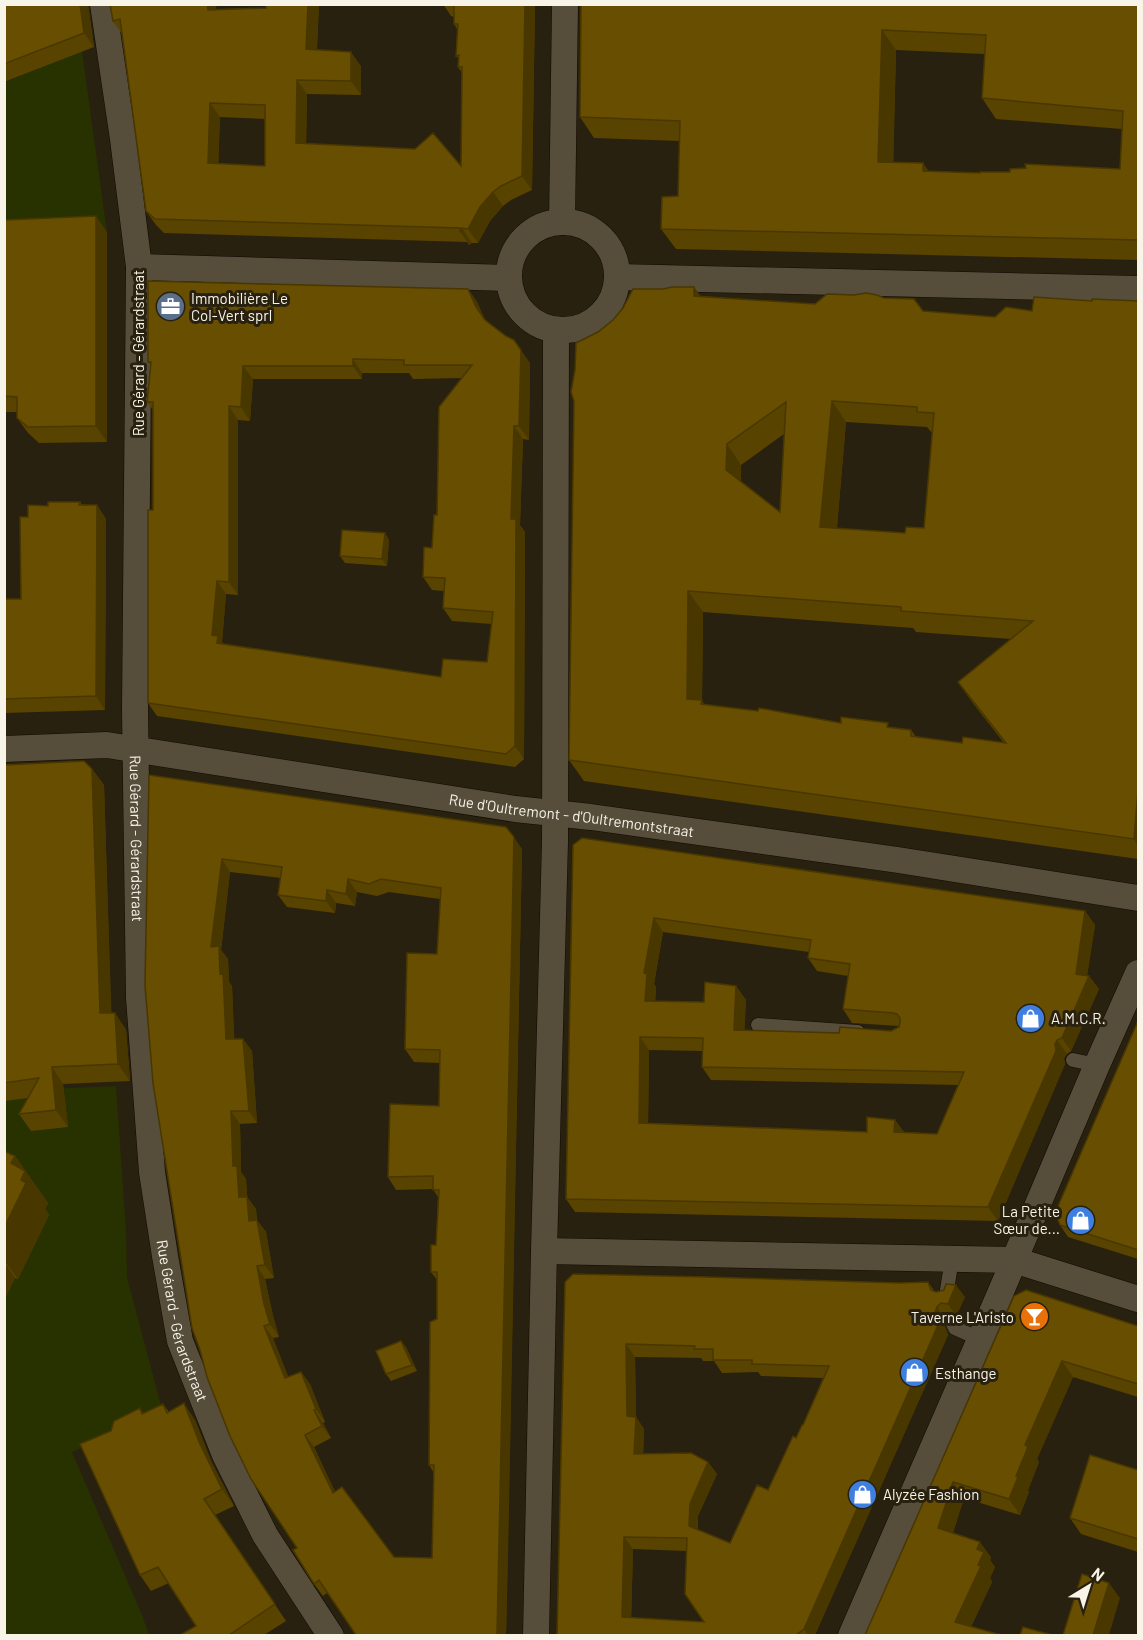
<svg xmlns="http://www.w3.org/2000/svg" width="1143" height="1640" font-family="Barlow,sans-serif">
<style>
.green{fill:#283100}
.lines{fill:none;stroke-linecap:round;stroke-linejoin:round}
.service-casing{stroke:#110a00;stroke-width:15}
.minor-casing{stroke:#110a00;stroke-width:27}
.service{stroke:#564d3b;stroke-width:14}
.minor{stroke:#564d3b;stroke-width:26}
.wall{fill:#594300;fill-rule:evenodd}
.shaded-wall{fill:#493700}
.building{fill:#684e00;stroke:#493700;stroke-width:1.5;fill-rule:evenodd}
.labels{text-anchor:middle;dominant-baseline:central;stroke-width:6;stroke-linejoin:round;paint-order:stroke}
.poi-label{font-size:15px;fill:#f8f4e8;stroke:#28210f;text-anchor:start}
.street-label{font-size:15px;fill:#f8f4e8;stroke:#28210f}
</style>
<rect width="100%" height="100%" fill="#28210f"/>
<path class="green" d="M82,51L107,232L5,236V82Z
M116,1086L126,1230L127,1277L163,1413L72,1452L142,1615L149,1635H5L4,1088L25,1090Z"/>
<g class="lines">
<defs>
<path id="service" d="M758,1025L858,1032
M1073,1060L1097,1065
M946,1296L952,1259
M953,1324L955,1328L980,1339"/>
<g id="minor">
<path id="s1" d="M103,4L123,139L139,267L135,709L139,998L152,1172L165,1256L180,1341L225,1455L265,1535L331,1636"/>
<path d="M562,222L565,4"/>
<circle cx="563" cy="276" r="54"/>
<path d="M139,267L508,278"/>
<path d="M617,277L1138,289"/>
<path id="s2" d="M4,749L107,745L515,809L591,817L898,860L1138,898"/>
<path d="M544,1251L1014,1260L1138,1299"/>
<path d="M536,1636L544,1251L555,842L556,331"/>
<path d="M851,1636L999,1296L1097,1065L1138,973"/>
</g>
</defs>
<use href="#service" class="service-casing"/>
<use href="#minor" class="minor-casing"/>
<use href="#service" class="service"/>
<use href="#minor" class="minor"/>
</g>
<path class="wall" d="M4,4H88L94,47L4,82Z
M110,4H216V9L266,8L319,4L317,50L361,66V95L307,94L306,143L461,166L462,73L458,67L459,59L456,56L457,29L454,24V17L451,16L443,4H535L532,190L511,200L503,206L490,221L478,243H472L469,245L467,242L164,233L156,225L146,211L122,34L113,21ZM220,117L265,119V166L218,164Z
M581,4H1138V260L676,249L661,229L678,196L680,141L594,138L580,117ZM896,50L985,54L982,98L996,119L1122,129L1120,169L980,173L928,171L923,163L893,162Z
M4,220L107,232V442L39,443L28,433L17,418V412H4Z
M694,287L700,296L815,304L884,298L923,311L995,317L1092,301H1138V859L584,781L569,760L598,332ZM846,422L927,427L932,433L924,528L905,533L837,528ZM784,434L780,512L741,481V465ZM703,612L913,628L916,632L1011,639L958,682L972,702L1004,743H962L916,737L911,730L841,723L705,705L702,701Z
M468,289L477,302L485,320L530,363L529,440L523,439L520,525L525,532L524,759L515,767L157,716L148,703L153,510V410L147,402L151,366L148,362ZM362,373H409L413,379L462,378L432,548L423,577L432,590L444,591L443,608L452,621L492,624L487,662L441,677L224,644L222,642L226,594L238,595V420L250,421L253,379H362Z
M80,502L82,505H97L106,519L105,710L4,713V599H21L48,506Z
M385,533L389,540L387,566L345,563L340,556Z
M4,765L92,769L104,785L111,1013H115L126,1030L130,1081L63,1084L68,1127L31,1131L19,1114L28,1098L4,1101Z
M149,775L522,849L506,1635H356L327,1593L323,1596L314,1584L297,1548ZM230,872L281,878L278,895L287,907L335,913L336,903L355,906L357,892L377,896L389,892L440,899L437,954L405,1049L414,1062L440,1063L439,1106L388,1177L396,1190L433,1189L438,1197L436,1245L431,1272L437,1280V1319L429,1465L434,1473L432,1558L394,1557L335,1492L314,1447L331,1438L323,1423L325,1422L310,1384L301,1372L288,1377L273,1338L279,1337L273,1316L265,1279L274,1278L266,1232L257,1220L256,1209L247,1197L246,1179L241,1172L240,1124L257,1123L252,1051L243,1039H234L232,986L229,982L228,959L221,950Z
M573,845L1085,911L1095,925L1087,976H1089L1099,989L1071,1051L1067,1054L1064,1058L1065,1064L998,1221L575,1212L566,1199ZM663,932L809,952L808,958L817,971L848,976L843,1009L852,1023L899,1026L891,1031L839,1033L744,1030L746,1000L736,986L704,1002L655,1001L656,987L654,984ZM649,1050L703,1051L702,1067L711,1080L958,1085L937,1134L904,1132L895,1120L867,1132L648,1123Z
M1138,1021V1259L1068,1237L1060,1225Z
M4,1151L15,1156L48,1203L45,1209L49,1215L18,1279L15,1278L4,1300Z
M565,1282L900,1283L928,1282L935,1292L965,1297L956,1316H950L945,1320L944,1324L948,1335L815,1635H557ZM635,1357L701,1358L703,1361H714L722,1373L758,1372L761,1376L823,1378L803,1425L768,1490L730,1543L698,1530V1516L717,1474L708,1462L643,1454L644,1429L636,1417ZM633,1549L687,1551L704,1622L631,1618Z
M1014,1296L1138,1326V1397L1073,1377L1037,1459L1039,1462L1028,1490L1029,1492L1020,1515L964,1498L953,1533L991,1557L990,1560L995,1567L990,1578L992,1582L971,1627L865,1635Z
M401,1341L406,1347L417,1371L391,1381L386,1374Z
M163,1404L169,1412L195,1420L211,1461L234,1506L215,1515L286,1621L264,1635H180L196,1626L169,1583L151,1591L140,1575L111,1431L140,1408L143,1413Z
M1138,1470V1552L1081,1534L1070,1518Z"/>
<path class="shaded-wall" d="M80,4H88L94,47L84,33Z
M207,4H216L218,24L208,10Z
M308,4H319L316,63L306,49Z
M525,4H535L532,190L522,176Z
M882,30L896,50L893,182L878,162Z
M351,52L361,66V95L351,81Z
M297,80L307,94L306,157L296,143Z
M210,103L220,117L218,177L208,163Z
M923,163L937,183L923,171Z
M493,192L503,206L490,221L478,243L468,229L480,207Z
M96,216L107,232V442L96,426Z
M462,228L472,243L469,245L460,231Z
M694,287L709,308L694,296Z
M468,289L477,302L485,320L476,307Z
M521,350L530,363L529,440L519,426Z
M353,359L362,373V379L353,366Z
M243,366L253,379L250,421L241,407Z
M832,401L846,422L835,548L820,527Z
M229,406L238,420V595L229,582Z
M514,426L523,439L520,525L525,532L524,759L515,746L511,519Z
M727,444L741,465V491L726,470Z
M97,505L106,519L105,710L96,696Z
M385,533L389,540L387,566L382,559Z
M217,581L226,594L222,642L227,649L226,656L212,635Z
M688,591L703,612L702,701L716,721L687,699Z
M92,769L104,785L112,1030L100,1013Z
M1138,790V846L1134,839Z
M514,837L522,849L508,1558L506,1635H497Z
M222,859L230,872L221,950L228,959L229,982L232,986L235,1052L226,1039L220,974L211,947Z
M348,879L357,892L355,906L346,894Z
M327,890L336,903L335,913L326,901Z
M1085,911L1095,925L1086,982L1089,976L1099,989L1071,1051L1062,1038L1076,974Z
M654,918L663,932L654,984L656,987L655,1014L645,1001L644,973Z
M736,986L746,1000L744,1044L734,1030Z
M115,1013L126,1030L130,1081L118,1064Z
M640,1037L649,1050L648,1136L639,1123Z
M243,1039L252,1051L257,1123L249,1111Z
M1057,1040L1067,1054L1064,1058L1065,1064L998,1221L988,1207Z
M52,1067L63,1084L68,1127L56,1110Z
M231,1111L240,1124L241,1172L246,1179L248,1206L247,1197L256,1209L257,1233L249,1221L239,1197L233,1166Z
M895,1120L904,1133L894,1132Z
M15,1156L48,1203L45,1209L49,1215L18,1279L4,1260V1228L11,1163Z
M257,1220L266,1232L274,1278L265,1265Z
M4,1262L15,1278L4,1300Z
M257,1266L265,1279L273,1316L279,1337L270,1324L264,1304Z
M956,1285L965,1297L956,1316L948,1304Z
M937,1307L945,1320L944,1324L948,1335L815,1635H808L804,1629Z
M264,1326L273,1338L294,1391L285,1378Z
M401,1341L406,1347L417,1371L412,1365Z
M626,1344L635,1357L636,1419V1417L644,1429L643,1467L634,1454L627,1416Z
M1062,1361L1073,1377L1037,1459L1039,1462L1028,1490L1029,1492L1020,1515L1009,1499L1025,1445Z
M301,1372L310,1384L325,1422L316,1409Z
M184,1403L195,1420L211,1461L234,1506L222,1489L200,1444Z
M314,1410L323,1423L331,1438L322,1426Z
M305,1435L314,1447L342,1506L333,1493Z
M708,1462L717,1474L698,1516L697,1538L689,1526L690,1504Z
M953,1482L964,1498L949,1544L938,1528Z
M624,1537L633,1549L631,1629L622,1617Z
M980,1542L991,1557L990,1560L995,1567L990,1578L992,1582L967,1635L955,1622L978,1565L977,1549Z
M1109,1583L1120,1598L1109,1635H1093Z"/>
<path class="building" d="M4,4H80L84,33L4,64Z
M110,4H207L208,10L266,8V4H308L306,49L351,52V81L297,80L296,143L415,149L433,133L461,166L462,67H458L459,55L456,56L458,24H454V4H525L522,176L501,186L493,192L480,207L468,229L462,228L460,231V228L155,219L146,211L120,19L113,21ZM210,103L265,105V166L208,163Z
M581,4H1138V240L661,229L662,197L678,196L680,121L580,117ZM882,30L986,35L982,98L1123,111L1120,169L1025,164L1026,168L1010,169V172H980V173L923,171V163L878,162Z
M96,216V426L28,427L17,418V397L4,396V220Z
M148,281L468,289L476,307L485,320L506,336L514,340L521,350L519,426H514L511,519H516L515,746L506,754L148,703V510H153V402H147L151,362H148ZM353,359L404,360V365H472L439,407L437,515H434L432,548L424,547L423,577L445,578L443,608L493,612L487,662L443,659L441,677L217,643L218,636L212,635L217,581L229,582V406L241,407L243,366H353Z
M672,287H694V296L815,304L827,294L854,295L866,293L877,295L884,298L914,299L923,311L995,317L1006,307L1032,311L1034,297L1092,301V299L1138,301V790L1134,839L569,760L574,401L571,392L575,370L576,343L598,332L613,320L623,308L633,289H663ZM832,401L917,407V412L934,413L924,528L906,527L905,533L820,527ZM786,402L780,512L726,470L727,444ZM688,591L901,607V611L1033,621L958,682L1006,743L963,737L962,743L911,736V730L887,727L888,723L841,717V723L759,708L758,711L701,704L702,700L687,699Z
M48,502H80L79,505H97L96,696L4,699V599H21L20,517H28V505L48,506Z
M342,530L385,533L382,559L340,556Z
M84,761L92,769L100,1013H115L118,1064L52,1067L56,1110L19,1114L39,1078L4,1083V765Z
M149,775L506,827L514,837L497,1635H356L319,1580L314,1584L293,1550L297,1548L251,1479L230,1436L207,1377L200,1350L192,1328L153,1083L145,985ZM222,859L282,867L278,895L326,901L327,890L346,894L348,879L369,884L381,879L441,888L437,954L407,953L405,1049L440,1050L439,1106L390,1104L388,1177L433,1176V1190H439L436,1245H431V1272H437V1319L430,1322L429,1465H434L432,1558L394,1557L342,1487L333,1493L305,1435L322,1426L314,1410L316,1409L301,1372L285,1378L264,1326L270,1324L264,1304L257,1266L265,1265L257,1220L249,1221L247,1197H239L237,1166H233L231,1111H249L243,1039H226L223,973L220,974L219,946L211,947Z
M582,838L1085,911L1076,974L1089,976L1062,1038L1057,1040L1055,1044L1056,1051L988,1207L566,1199L573,845ZM654,918L811,940L808,958L850,964L843,1009L893,1013L897,1014L900,1018V1023L899,1027L891,1031L840,1027L839,1033L734,1030L736,986L705,982L704,1002L645,1001L647,974L644,973ZM640,1037L703,1038L702,1067L964,1072L937,1134L894,1132L895,1120L867,1117V1132L639,1123Z
M1138,1021V1250L1060,1225L1055,1213Z
M4,1151L15,1156L11,1163L25,1171L21,1180L26,1183L4,1228Z
M573,1274L708,1277L900,1283L928,1282L931,1290L936,1292L944,1290L946,1284L956,1285L948,1304L941,1303L937,1307L935,1312L939,1323L804,1629L796,1635H557L565,1282ZM626,1344L695,1346L694,1349H713V1360H752V1364L829,1366L803,1425H802L796,1438L793,1436L768,1490L757,1485L730,1543L689,1526L690,1504L708,1462L691,1453L634,1454L636,1417L627,1416ZM624,1537L687,1538L685,1594L704,1622L622,1617Z
M1026,1290L1138,1326V1384L1062,1361L1025,1445L1028,1447L1016,1476L1018,1477L1009,1499L953,1482L938,1528L980,1542L977,1549L984,1552L978,1565L981,1566L955,1622L1001,1635H865L1014,1296Z
M401,1341L412,1365L386,1374L376,1351Z
M184,1403L200,1444L222,1489L204,1499L275,1604L229,1635H180L196,1626L158,1567L140,1575L80,1444L111,1431L114,1421L140,1408L142,1414L163,1404L167,1413Z
M1090,1455L1138,1470V1539L1070,1518Z
M1082,1574L1109,1583L1093,1635H1063Z
M1023,1627L1052,1635H1020Z"/>
<defs>
<symbol id="office-disc" viewBox="-11 -11 22 22"><circle r="9.5" fill="#5c6f8a" stroke="#28210f"/><path d="M-6-3h4V-5.5h4V-3h4V5H-6ZM-1-4.5V-3h2v-1.5ZM-6 0V1H6V0Z" fill="#fff"/></symbol>
<symbol id="shop-disc" viewBox="-11 -11 22 22"><circle r="9.5" fill="#3f7fe0" stroke="#28210f"/><path d="M-5-2.5h2.3a2.7 3.5 0 0 1 5.4 0H5L5.5 6h-11ZM-1.5-2.5h3a1.5 2.3 0 0 0-3 0Z" fill="#fff"/></symbol>
<symbol id="bar-disc" viewBox="-11 -11 22 22"><circle r="9.5" fill="#e8710a" stroke="#28210f"/><path d="M-6-5H6L.8 .8V4.5H3.5V6h-7V4.5H-.8V.8Z" fill="#fff"/></symbol>
</defs>
<g fill-rule="evenodd">
<use href="#office-disc" x="154" y="290" width="33" height="33"/>
<use href="#shop-disc" x="1014" y="1002" width="33" height="33"/>
<use href="#shop-disc" x="1064" y="1204" width="33" height="33"/>
<use href="#bar-disc" x="1018" y="1300" width="33" height="33"/>
<use href="#shop-disc" x="898" y="1356" width="33" height="33"/>
<use href="#shop-disc" x="846" y="1478" width="33" height="33"/>
</g>
<g class="labels">
<g class="poi-label">
<text x="191" y="298">Immobilière Le<tspan x="191" dy="17">Col-Vert sprl</tspan></text>
<text x="1051" y="1018">A.M.C.R.</text>
<text x="1060" y="1211" text-anchor="end">La Petite<tspan x="1060" dy="17">Sœur de...</tspan></text>
<text x="1014" y="1317" text-anchor="end">Taverne L'Aristo</text>
<text x="935" y="1373">Esthange</text>
<text x="883" y="1494">Alyzée Fashion</text>
</g>
<g class="street-label">
<text transform="translate(138 353) rotate(-90)">Rue Gérard - Gérardstraat</text>
<text stroke="none"><textPath href="#s2" startOffset="573">Rue d'Oultremont - d'Oultremontstraat</textPath></text>
<text stroke="none"><textPath href="#s1" startOffset="837">Rue Gérard - Gérardstraat</textPath></text>
<text stroke="none"><textPath href="#s1" startOffset="1323">Rue Gérard - Gérardstraat</textPath></text>
</g>
</g>
<rect width="1143" height="1640" fill="none" stroke="#f8f4e8" stroke-width="12"/>
<g transform="translate(1089 1586) rotate(38)" stroke="#28210f" stroke-width="4.5" paint-order="stroke">
<path d="M0-4.5L10 22L0 15L-10 22Z" fill="#f8f4e8"/>
<text y="-9" font-size="16" font-weight="bold" text-anchor="middle" fill="#f8f4e8">N</text>
</g>
</svg>
